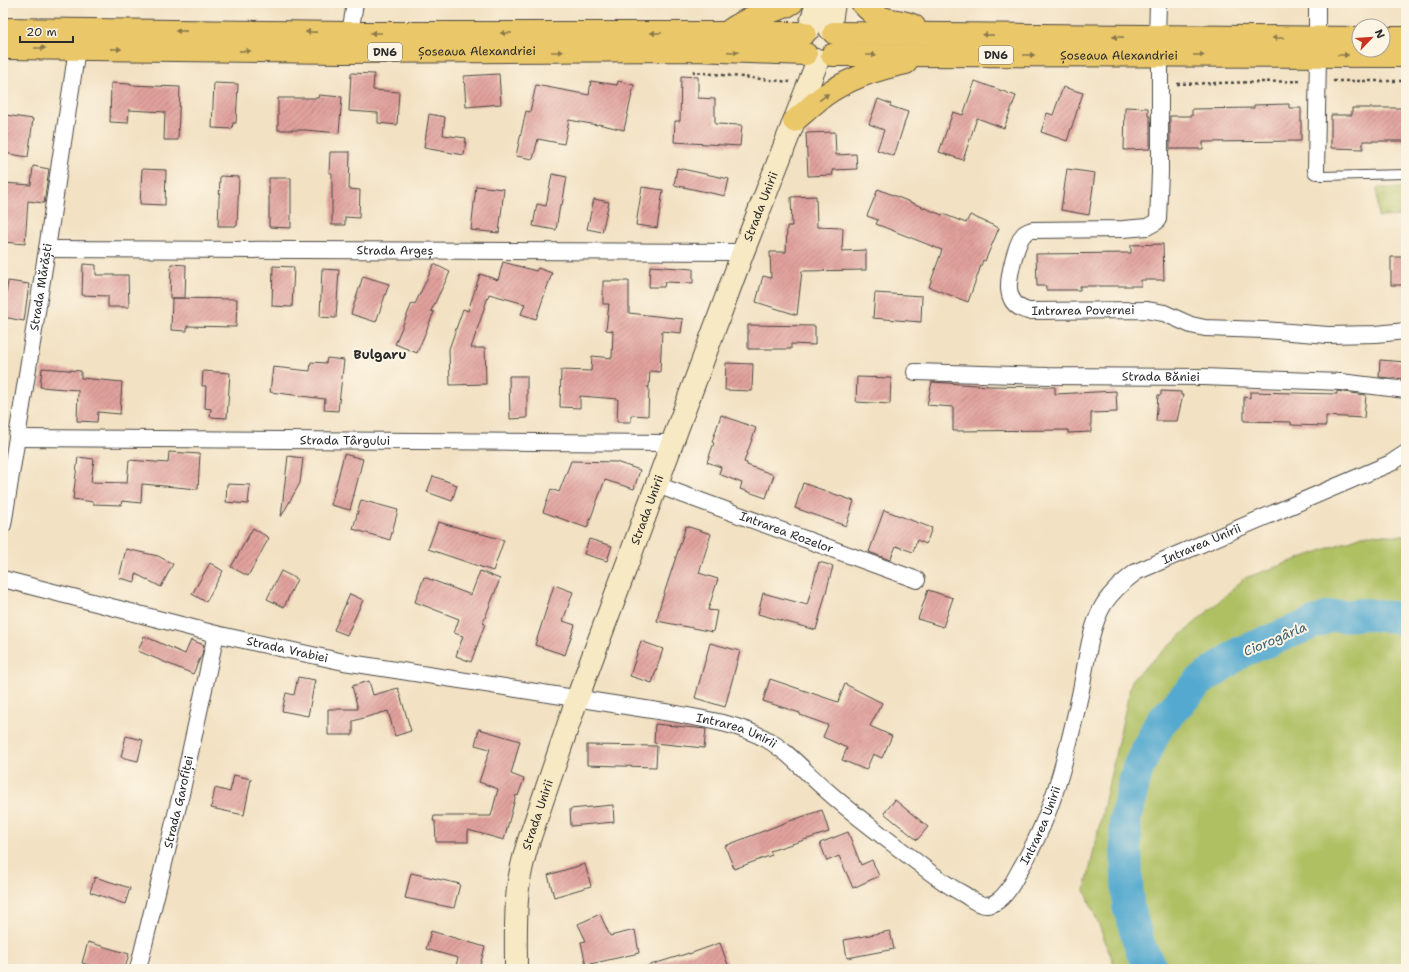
<svg xmlns="http://www.w3.org/2000/svg" width="1409" height="972" font-family="'Shantell Sans',sans-serif">
<style>
.green{fill:#afc064;stroke:#6d7648}
.park{fill:url(#park-tufts);stroke:#6d7648}
.lines{fill:none;stroke-linecap:round;stroke-linejoin:round}
.river{stroke:#53a9cf;stroke-width:32}
.building{fill:url(#building-hatch)}
.service-casing{stroke:#494642;stroke-width:10}
.minor-casing{stroke:#494642;stroke-width:18}
.secondary-casing{stroke:#494642;stroke-width:24}
.trunk-casing{stroke:#494642;stroke-width:24}
.path{stroke:#494642;stroke-width:2.5;stroke-dasharray:3 3;stroke-linecap:butt}
.service{stroke:#fff;stroke-width:8}
.minor{stroke:#fff;stroke-width:16}
.secondary{stroke:#f7e9c3;stroke-width:22}
.trunk{stroke:#eac769;stroke-width:22}
.oneway{fill:#8a794a}
.labels{text-anchor:middle;dominant-baseline:central;stroke-width:4;stroke-linejoin:round;paint-order:stroke}
.shield{fill:#fcf5e5;stroke:#6a6863;stroke-width:1}
.shield-label{font-size:11px;font-weight:bold;fill:#2b2b2b}
.street-label{font-size:12px;fill:#2b2b2b;stroke:#fcf5e5}
.neighbourhood-label{font-size:13px;font-weight:bold;fill:#2b2b2b;stroke:#fcf5e5}
.water-label{font-size:13px;font-style:italic;fill:#3b5d6d;stroke:#fcf5e5}
</style>
<defs>
<pattern id="park-tufts" width="24" height="20" patternUnits="userSpaceOnUse"><rect width="24" height="20" fill="#afc064"/><path d="M3 7l-1-3M5 7V3M7 7l1-3M15 17l-1-3M17 17v-4M19 17l1-3" fill="none" stroke="#8f9c53"/></pattern>
<pattern id="building-hatch" width="6" height="6" patternUnits="userSpaceOnUse"><rect width="6" height="6" fill="#e1a19d"/><path d="M-1 1l2-2M0 6l6-6M5 7l2-2" fill="none" stroke="#b78380"/></pattern>
</defs>
<rect width="100%" height="100%" fill="#fcf5e5"/>
<filter id="ink" filterUnits="userSpaceOnUse"><feTurbulence type="fractalNoise" baseFrequency=".025" numOctaves="2"/><feDisplacementMap in="SourceGraphic" scale="8" xChannelSelector="R" yChannelSelector="G"/><feConvolveMatrix kernelMatrix="1 2 1 2 8 2 1 2 1" color-interpolation-filters="sRGB"/></filter>
<filter id="wash" filterUnits="userSpaceOnUse"><feTurbulence type="fractalNoise" baseFrequency=".012" numOctaves="4" result="noise"/><feDisplacementMap in="SourceGraphic" scale="16" xChannelSelector="R" yChannelSelector="G"/><feGaussianBlur stdDeviation="0.9" result="paint"/><feColorMatrix in="noise" values="0 0 0 0 0 0 0 0 0 0 0 0 0 0 0 0 0 1.4 0 .05"/><feComposite in="paint" operator="in"/></filter>
<g filter="url(#wash)">
<rect width="100%" height="100%" fill="#f2e1c2"/>
<path class="green" d="M1368,534L1406,536V969H1116L1085,890L1132,679L1245,578Z"/>
<path class="park" d="M1377,188H1406V216L1378,217Z"/>
<g class="lines">
<path class="river" d="M1152,969L1141,950L1128,906L1125,820L1138,768L1159,724L1199,682L1241,652L1329,617L1365,614L1398,618L1406,622"/>
</g>
<g id="blocks">
<path class="building" d="M351,73L374,74L373,90L399,92L397,125L378,123V113L349,111Z
M499,74L501,104L466,107L464,76Z
M681,76L698,77V98L715,99V124L742,125L740,146L674,142L675,121H680Z
M591,81L617,85L618,81L634,85L624,130L598,124L597,125L569,120L564,144L538,139L533,159L516,156L526,111L530,112L536,85L589,95Z
M975,81L1016,96L1004,128L977,118L963,160L939,152L953,112L963,115Z
M111,83L130,84V85L180,87L178,140H164L165,112L129,110L128,123L110,122Z
M214,83L238,84L236,123H233L232,129L212,128Z
M1063,87L1083,93L1067,141L1041,132L1047,113L1053,115Z
M319,95L342,97L339,133L305,130H278V98H318Z
M878,99L891,104L890,106L908,112L894,156L877,150L884,130L869,124Z
M1289,104V108H1301V141L1203,142V149H1170V116H1192V109L1254,108V105Z
M1125,107L1148,108V116H1150V149L1124,150Z
M1352,108H1406V141H1363V149L1331,148V115H1352Z
M429,114L445,117L443,135L466,138L464,155L424,148Z
M5,115L33,119L28,157L3,153V128Z
M835,132L836,155L856,154L857,169L832,170L833,175L808,176L806,133Z
M330,152H350L349,189L360,190L359,218L345,217V225H332V173H329Z
M33,166L49,169L44,203L28,201L25,244L3,242L4,200H3V183L31,185Z
M677,168L729,179L725,196L674,185Z
M142,169L166,170L165,205L140,204Z
M1067,169L1095,173L1089,215L1061,210Z
M552,174L567,177L562,205H560L556,230L533,226L537,204L546,206Z
M220,176L239,177L237,226H218Z
M269,178H291V228L269,227Z
M476,186L504,189L499,233L471,230Z
M642,187L663,190L657,228L636,225Z
M878,189L942,215L943,214L966,223L970,215L999,228L985,261L983,260L968,302L929,287L942,250L876,224L878,220L867,216Z
M816,196L817,227L843,228L842,251L866,250V270L802,271L797,315L756,302L763,276L771,278L770,252H786L787,226H792L791,197Z
M594,199L609,202L602,232L587,229Z
M1163,244L1164,280H1141V286H1080V290H1046V286H1037L1036,254L1131,253V245Z
M1391,257H1406V285H1391Z
M503,262L536,271L538,268L552,273L536,319L521,314L525,304L489,294L471,348H485L486,384L450,385L449,349L463,309L468,311L480,274L498,280Z
M83,264L96,265V275H128L129,307H108V296L82,295Z
M171,264L186,265L185,298H170Z
M434,264L450,272L431,311L434,312L417,353L395,344L412,303L415,304Z
M273,266L294,267L292,307L272,306Z
M650,266L693,269V283L665,282L664,287H649Z
M322,269L339,270L336,318L320,317Z
M363,276L389,284L376,322L351,314Z
M8,281L29,284L24,321L3,317Z
M603,281H629V313L683,319L681,333L662,331L660,372L650,371L649,387H647L649,388L648,416L631,415V422H617L618,399L580,396V408L560,407L561,370L591,371L592,356L612,358L613,331L606,330L609,304H603Z
M875,293L922,296L921,322L873,318Z
M172,298L237,299L236,327L187,326V331L171,330Z
M748,325L815,326V345L791,344V349H748Z
M327,358L344,360L338,411L324,410L325,399L270,392L273,367L310,371L311,362L326,363Z
M1380,360L1406,362V379L1379,377Z
M726,363L753,364L752,391L725,390Z
M42,368L81,371V378L122,382L120,414L98,412L97,422L77,421L78,390L40,387Z
M203,371L230,373L227,418L210,417L211,409L205,408L206,386H202Z
M509,376H527V418L510,419Z
M857,377L891,378L890,404L856,402Z
M932,382L989,386L1055,387V394L1116,391L1117,412L1091,413V432L1068,433V430L953,431V407L927,405Z
M1161,391L1181,392V395H1183L1177,421H1156L1158,395H1161Z
M1337,391L1366,395L1364,418L1326,416V426L1291,425V422L1244,421V397L1250,398V392L1337,394Z
M721,415L756,428L744,462L747,463V465L774,475L766,498L740,489L742,483L719,474L721,467L707,462L714,443L712,442Z
M169,452L200,454L198,489L142,484L141,503L122,501L121,505L93,504V502L73,499L78,457L94,459L91,482L127,483L129,460L168,463Z
M344,454L363,459L350,510L331,505Z
M288,456L303,458L300,483L281,517Z
M571,461L616,462L640,470L634,489L605,480L587,528L543,512L551,489L559,492Z
M433,476L457,485L452,501L427,492Z
M803,483L854,501L846,526L795,508Z
M227,484L250,485L248,504L226,502Z
M361,500L398,510L390,540L353,529Z
M884,510L932,528L926,544L917,540L913,552L896,546L890,560L869,552Z
M438,522L504,540L493,571L428,549Z
M686,526L711,534L699,573L718,579L708,610L717,611L713,632L657,621L660,606Z
M253,528L269,538L248,576L231,567Z
M589,539L612,546L607,561L584,554Z
M126,549L158,556L173,564L161,587L136,574L135,582L119,578Z
M819,562L833,566L816,630L758,614L763,593L807,605Z
M210,563L223,571L206,602L192,594Z
M281,571L297,579L284,607L267,599Z
M480,571L500,579L483,623L485,624L471,662L456,656L463,636L454,633L459,619L415,602L424,577L471,595Z
M554,585L573,592L563,621L575,625L565,655L535,645Z
M928,590L953,598L943,627L918,619Z
M350,594L363,600L347,635L334,630Z
M144,636L185,654L191,640L204,645L202,654L193,674L138,651Z
M641,641L663,649L652,683L630,676Z
M710,643L740,651L725,707L695,698Z
M298,677L315,680L308,716L282,711L286,693L294,695Z
M770,679L838,702L845,684L882,703L870,726L892,736L882,758L873,754L866,770L842,760L847,748L823,737L828,725L800,715V713L763,701Z
M369,681L373,695L398,688L411,731L395,736L388,711L353,721V735H328V709H358L352,686Z
M655,724L706,729L704,748L654,743Z
M479,729L520,741L511,774L524,779L518,796L516,795L504,840L468,830V842H436L435,821H433L434,816H491L498,789L479,782L490,749L475,745Z
M126,736L143,740L138,761L121,757Z
M587,745L657,746L656,767L587,765Z
M234,775L251,779L244,815L211,808L215,788L230,792Z
M895,800L928,827L917,840L884,813Z
M613,805L614,822L571,826L570,809Z
M822,810L829,832L770,851L772,855L734,869L725,846L784,823Z
M848,832L861,865L872,860L879,876L853,888L839,856L827,861L820,843Z
M585,864L591,886L554,897L548,875Z
M411,873L460,884L454,908L405,898Z
M95,877L130,888L125,904L90,892Z
M600,914L610,936L635,930L639,953L586,965L581,942L586,941L578,924Z
M431,931L485,947L479,969H455L458,958L426,949Z
M890,931L894,949L847,958L844,940Z
M88,942L129,954L125,969H104L82,963Z
M720,943L728,965L718,969H648L647,966L689,953V954Z"/>
</g>
</g>
<g filter="url(#ink)">
<use href="#blocks" fill-opacity="0" stroke="#494642" stroke-width="1"/>
<g class="lines">
<defs>
<path id="service" d="M1316,171L1321,176L1406,174"/>
<g id="minor">
<path d="M350,33L355,3"/>
<path d="M1157,37L1158,3"/>
<path d="M1317,38V3"/>
<path id="s1" d="M1160,55V173L1158,219L1156,222L1147,227L1123,229L1032,230C1029,231 1026,232 1024,234C1019,239 1016,251 1014,257C1009,276 1001,304 1028,311L1146,310L1164,313L1191,325L1205,328L1264,330L1328,335L1376,334L1406,331"/>
<path d="M1316,171L1318,55"/>
<path id="s2" d="M47,249L743,252"/>
<path id="s3" d="M915,372L1048,376L1203,377L1341,382L1406,390"/>
<path id="s4" d="M18,438L672,443"/>
<path id="s5" d="M657,485L917,580"/>
<path id="s6" d="M3,525L47,249L77,49"/>
<path id="s7" d="M3,579L216,634L344,662L671,713C703,719 736,723 766,739C789,752 806,773 826,790C855,816 887,839 918,863C933,875 948,886 965,895C970,898 975,903 981,904C986,906 991,905 996,902C1008,895 1015,878 1022,866C1053,814 1067,754 1080,695C1086,667 1089,628 1104,604C1112,591 1124,581 1136,572L1391,463L1406,453"/>
<path id="s8" d="M138,969L181,794L216,634"/>
</g>
<g id="secondary">
<path d="M809,29L817,3"/>
<path d="M830,29L834,3"/>
<path id="s9" d="M516,969C516,942 515,915 518,888C520,872 524,856 529,840L577,699L743,252L818,60"/>
</g>
<g id="trunk">
<path d="M862,3C867,9 872,14 880,17C891,22 904,20 914,26"/>
<path d="M3,29L350,33H805"/>
<path d="M726,33C737,25 747,19 759,15C770,11 782,10 792,3"/>
<path d="M834,33L1359,38"/>
<path d="M1383,38H1406"/>
<path id="s10" d="M3,48L343,52L694,50L806,54"/>
<path id="s11" d="M832,55L1406,56"/>
<path d="M794,121C804,113 814,103 825,95C849,78 877,69 906,63"/>
</g>
</defs>
<use href="#service" class="service-casing"/>
<use href="#minor" class="minor-casing"/>
<use href="#secondary" class="secondary-casing"/>
<use href="#trunk" class="trunk-casing"/>
<path class="path" d="M694,70V72L790,82
M1333,81H1406
M1177,84L1302,81"/>
<use href="#service" class="service"/>
<use href="#minor" class="minor"/>
<use href="#secondary" class="secondary"/>
<use href="#trunk" class="trunk"/>
</g>
<defs><path id="oneway-solid" d="M-6-.8H1V-3.2L6.5 0L1 3.2V.8H-6Z"/></defs>
<g class="oneway">
<use href="#oneway-solid" transform="translate(181 31) rotate(-179)"/>
<use href="#oneway-solid" transform="translate(311 32) rotate(-179)"/>
<use href="#oneway-solid" transform="translate(376 33) rotate(-180)"/>
<use href="#oneway-solid" transform="translate(506 33) rotate(-180)"/>
<use href="#oneway-solid" transform="translate(656 33) rotate(180)"/>
<use href="#oneway-solid" transform="translate(988 35) rotate(-179)"/>
<use href="#oneway-solid" transform="translate(1118 37) rotate(-179)"/>
<use href="#oneway-solid" transform="translate(1278 38) rotate(-180)"/>
<use href="#oneway-solid" transform="translate(40 48)"/>
<use href="#oneway-solid" transform="translate(116 49) rotate(1)"/>
<use href="#oneway-solid" transform="translate(245 51) rotate(1)"/>
<use href="#oneway-solid" transform="translate(557 52)"/>
<use href="#oneway-solid" transform="translate(733 52) rotate(2)"/>
<use href="#oneway-solid" transform="translate(871 55)"/>
<use href="#oneway-solid" transform="translate(1029 55)"/>
<use href="#oneway-solid" transform="translate(1199 55)"/>
<use href="#oneway-solid" transform="translate(1343 55)"/>
<use href="#oneway-solid" transform="translate(824 97) rotate(-37)"/>
</g>
</g>
<g class="labels">
<g class="shield">
<rect x="368" y="43" width="34" height="18" rx="3"/>
<rect x="979" y="46" width="34" height="18" rx="3"/>
</g>
<g class="shield-label">
<text x="385" y="52">DN6</text>
<text x="996" y="55">DN6</text>
</g>
<g class="street-label">
<text stroke="none"><textPath href="#s10" startOffset="474">Șoseaua Alexandriei</textPath></text>
<text stroke="none"><textPath href="#s11" startOffset="287">Șoseaua Alexandriei</textPath></text>
<text stroke="none"><textPath href="#s9" startOffset="805">Strada Unirii</textPath></text>
<text stroke="none"><textPath href="#s2" startOffset="348">Strada Argeș</textPath></text>
<text stroke="none"><textPath href="#s6" startOffset="241">Strada Mărăști</textPath></text>
<text stroke="none"><textPath href="#s1" startOffset="446">Intrarea Povernei</textPath></text>
<text stroke="none"><textPath href="#s3" startOffset="246">Strada Băniei</textPath></text>
<text stroke="none"><textPath href="#s4" startOffset="327">Strada Târgului</textPath></text>
<text stroke="none"><textPath href="#s9" startOffset="481">Strada Unirii</textPath></text>
<text stroke="none"><textPath href="#s5" startOffset="138">Intrarea Rozelor</textPath></text>
<text stroke="none"><textPath href="#s7" startOffset="1506">Intrarea Unirii</textPath></text>
<text stroke="none"><textPath href="#s7" startOffset="293">Strada Vrabiei</textPath></text>
<text stroke="none"><textPath href="#s7" startOffset="750">Intrarea Unirii</textPath></text>
<text stroke="none"><textPath href="#s8" startOffset="172">Strada Garofiței</textPath></text>
<text stroke="none"><textPath href="#s9" startOffset="157">Strada Unirii</textPath></text>
<text stroke="none"><textPath href="#s7" startOffset="1158">Intrarea Unirii</textPath></text>
</g>
<g class="neighbourhood-label">
<text x="380" y="354">Bulgaru</text>
</g>
<g class="water-label">
<text transform="translate(1275 639) rotate(-23)">Ciorogârla</text>
</g>
</g>
<rect width="1409" height="972" fill="none" stroke="#fcf5e5" stroke-width="16"/>
<g transform="translate(1371 38) rotate(65)"><circle r="19" fill="#fcf5e5" stroke="#a8a49b"/>
<path d="M0-3L7 15L0 10L-7 15Z" fill="#c8321e"/>
<text y="-6" font-size="11" font-weight="bold" text-anchor="middle" fill="#2b2b2b">N</text>
</g>
<path d="M20 36v6h53v-6" fill="none" stroke="#2b2b2b" stroke-width="2"/>
<text x="26" y="36" font-size="12" fill="#2b2b2b" stroke="#fcf5e5" stroke-width="3" paint-order="stroke">20 m</text>
</svg>
